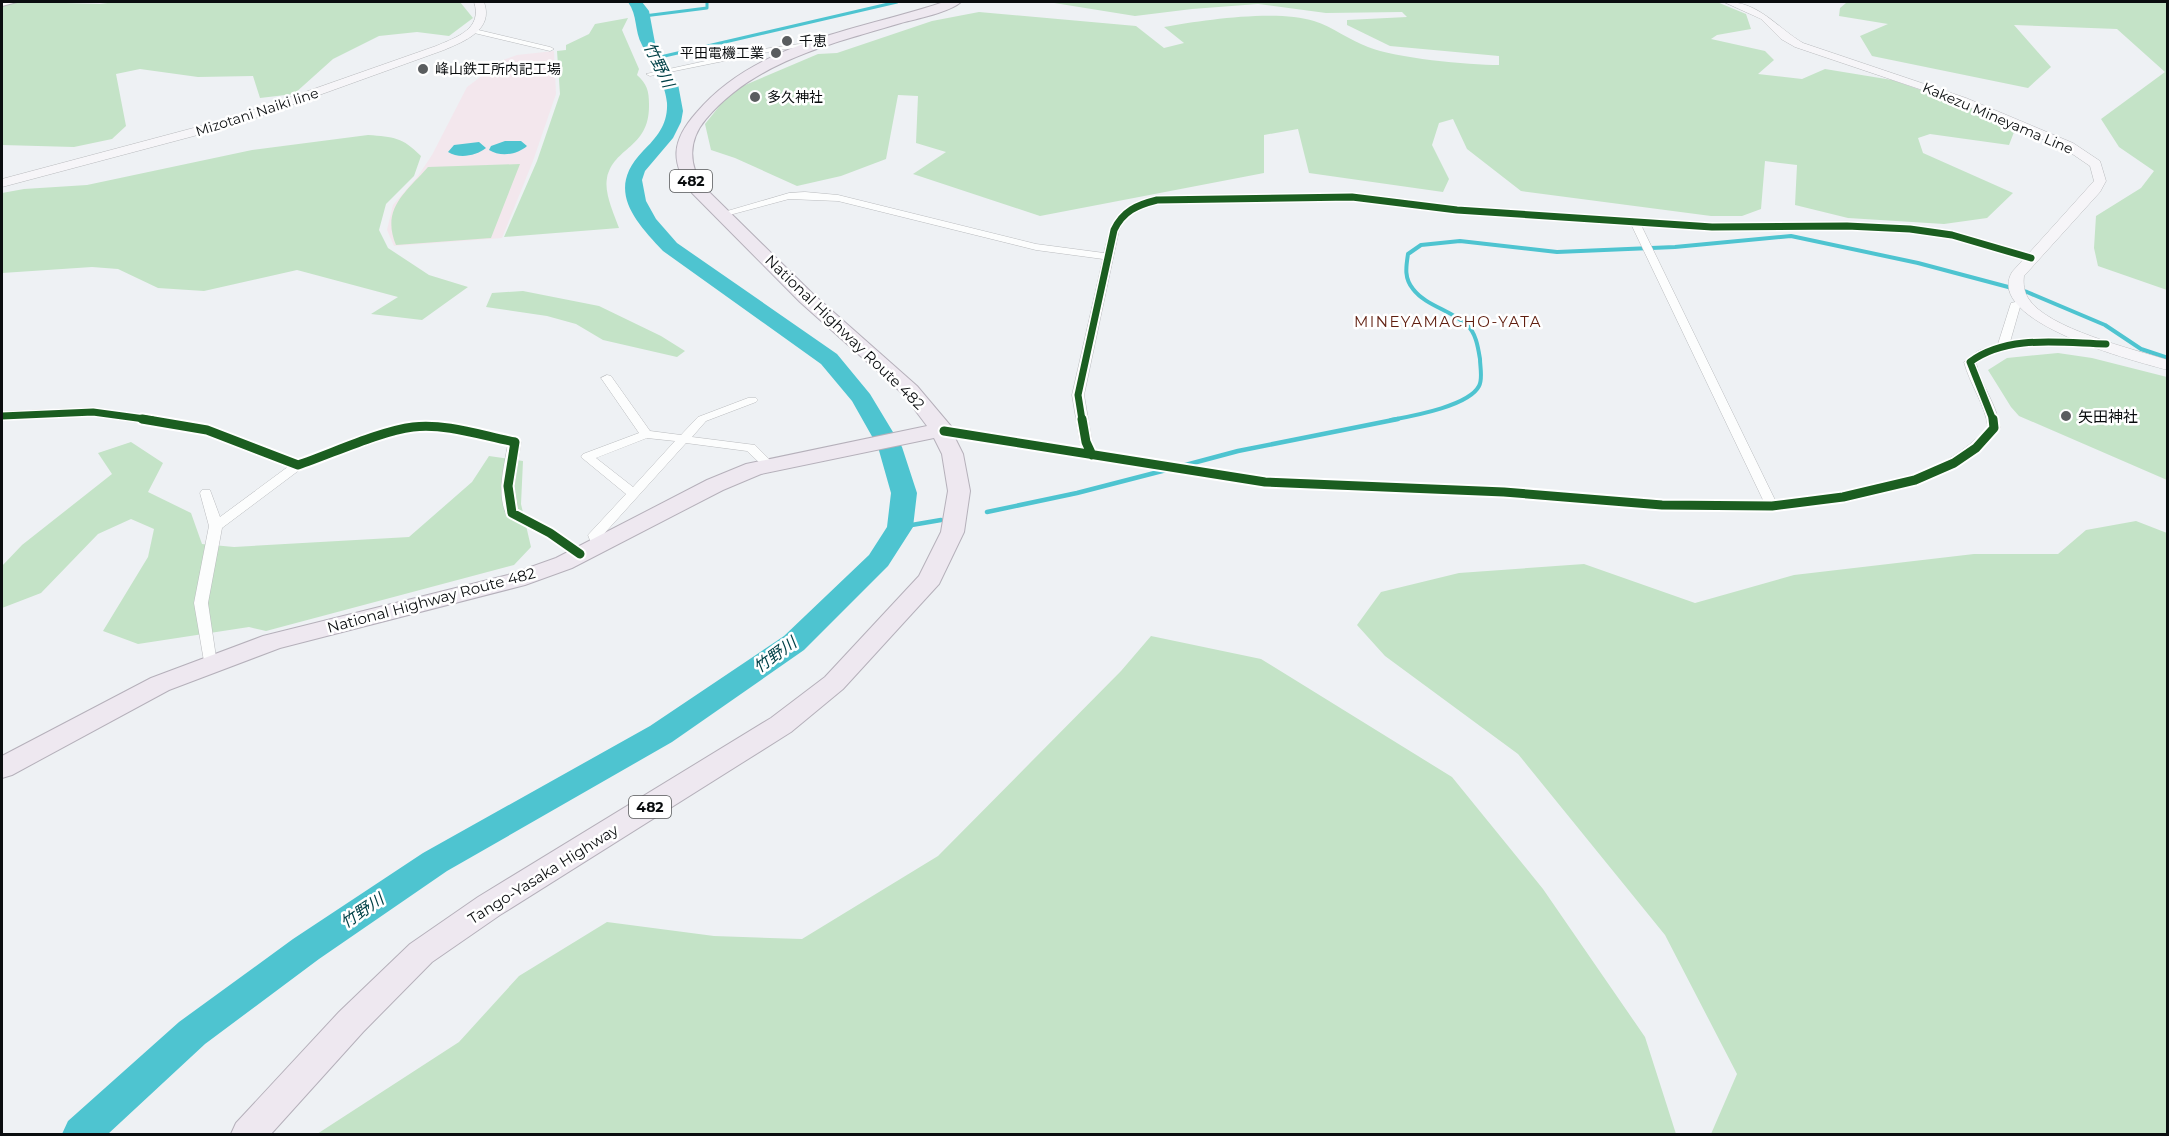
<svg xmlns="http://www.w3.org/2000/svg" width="2169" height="1136" font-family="Montserrat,'Noto Sans JP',sans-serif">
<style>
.industrial{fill:#f3e7ed}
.green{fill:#c4e3c7}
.water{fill:#4ec4d0}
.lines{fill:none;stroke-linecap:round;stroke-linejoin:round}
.stream-far2{stroke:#4ec4d0;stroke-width:3}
.stream-far1{stroke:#4ec4d0;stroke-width:4}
.stream{stroke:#4ec4d0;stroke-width:4.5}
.river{fill:#4ec4d0;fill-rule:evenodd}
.minor-casing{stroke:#babcbf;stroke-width:1}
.tertiary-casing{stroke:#babcbf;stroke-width:2}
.secondary-casing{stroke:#babcbf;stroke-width:1}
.trunk-casing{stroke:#b5b0ba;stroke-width:2}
.minor{fill:#fcfdfd;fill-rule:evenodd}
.tertiary{fill:#fcfdfd;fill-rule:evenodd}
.secondary{fill:#f6f5f8;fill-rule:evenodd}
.trunk{fill:#eee8f0;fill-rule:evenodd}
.cycleway-far1-casing{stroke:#fff;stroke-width:10}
.cycleway-casing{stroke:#fff;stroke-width:13}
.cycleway-far1{stroke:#1b5e20;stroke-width:7}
.cycleway{stroke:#1b5e20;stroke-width:9}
.poi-dot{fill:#5a5d5f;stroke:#fff;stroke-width:2}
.labels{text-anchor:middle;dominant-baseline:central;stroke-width:5;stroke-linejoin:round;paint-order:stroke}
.far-poi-label{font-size:14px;fill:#0a0d0f;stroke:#fff;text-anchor:start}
.far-street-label{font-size:14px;fill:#0a0d0f;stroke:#fff}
.shield{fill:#fff;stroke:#545657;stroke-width:1.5}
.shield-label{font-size:14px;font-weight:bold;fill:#0a0d0f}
.far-quarter-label{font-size:15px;letter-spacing:1.5px;fill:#601e0f;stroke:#fff}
.street-label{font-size:15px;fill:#0a0d0f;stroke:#fff}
.poi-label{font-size:15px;fill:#0a0d0f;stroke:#fff;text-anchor:start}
.water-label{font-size:16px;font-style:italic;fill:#004147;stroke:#fff}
</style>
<rect width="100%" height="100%" fill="#eef1f4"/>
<path class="industrial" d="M554,51L556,94L533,161L502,238L394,246L387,230L393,205L418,176L432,155L467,87L503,60L517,55Z"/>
<path class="green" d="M31,2L100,4L115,2H460L473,18L449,36L417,32L379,36L333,59L294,94L260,98L253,76L198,77L140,69L116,74L126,126L112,139L74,147L2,145V4Z
M1048,2H1717L1746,14L1751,29L1717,35L1711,39L1765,51L1774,60L1758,74L1802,79L1825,69L1892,80L1961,104L2016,127L2009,145L1930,134L1918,138L1923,153L2013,193L1987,218L1944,224L1848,218L1795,205L1797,165L1765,161L1761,209L1742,216H1711L1521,191L1467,149L1453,119L1439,123L1432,145L1449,179L1443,192L1309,173L1298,129L1264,135V173L1040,216L913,174L946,152L916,143L918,96L898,95L886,159L841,176L797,186L735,158L711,150L705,124L725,99L738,88L818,54L837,53L932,21L979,12L1136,26L1164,48L1184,43L1164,27C1202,20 1277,9 1314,21C1333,27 1349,40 1368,47C1395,58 1468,65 1499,65V56L1390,46L1347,25V20L1407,17L1402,12L1326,13L1258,4L1192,9L1135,16Z
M1838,2H2167V290L2098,266L2094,248L2096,216L2141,188L2154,171L2119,147L2101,119L2165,72L2117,29L2014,25L2051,67L2028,88L1872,56L1860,36L1888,24L1839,16L1840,8L1846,3Z
M628,18L622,30L639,69L637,75C647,84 649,91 649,104C650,149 614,146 607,178C604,193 614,214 619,228L504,237L537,161L560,94L557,51L566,50V45L589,34L595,24Z
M368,135C394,137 402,137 421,156L414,176L386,204L379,230L388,248L429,275L468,287L422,320L371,314L398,297L297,270L204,291L158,288L118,269L92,267L2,273V193L24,189L87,185L252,150Z
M520,164L491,238L396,245C381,209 405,193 428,167Z
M523,291L599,306L661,336L685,351L677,357L603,340L576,324L547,316L486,307L492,293Z
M2058,353L2092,358L2167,377V480L2019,416L2011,407L1988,370L2007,358Z
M131,442L163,463L148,492L191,513L202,544L234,547L409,537L472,482L489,456L523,461L521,504L531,547L514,565L266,631L249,627L138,644L103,631L148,557L154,529L131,519L98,534L41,593L2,608V566L22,545L112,474L98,453Z
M2136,521L2167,533V1134H1711L1737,1074L1665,935L1518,754L1385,656L1357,625L1381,592L1459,573L1584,564L1695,603L1794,575L1974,554H2058L2086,530Z
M1151,636L1261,659L1452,777L1543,889L1645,1037L1676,1134H317L459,1042L519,976L607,922L714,936L802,939L938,856L1121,671Z"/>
<path class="water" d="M505,141H521L527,146C517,155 500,157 489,150L491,146Z
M479,142L486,148C476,156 459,159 448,152L454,145Z"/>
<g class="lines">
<path class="stream-far2" d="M644,16L707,8V2
M656,58L897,2"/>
<path class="stream-far1" d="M1391,420C1412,416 1469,406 1479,386C1483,379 1480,367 1480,359C1478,347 1476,333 1467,325C1451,310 1426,306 1413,289C1404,278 1406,267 1408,254L1421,245L1460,241L1557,252L1675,247L1791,236L1918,263L2027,292L2105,325L2141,349L2168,358"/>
<path class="stream" d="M1178,467L1238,451L1398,419
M987,512L1077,493L1170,469
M900,527L941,520"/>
<path class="river" d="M628,2H642L649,11L655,43L678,84L683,111L681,122L673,138L645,171L642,180L646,201L656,219L677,243L837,354L870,394L902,447L917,493L913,527L888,566L804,650L672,742L447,871L319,959L205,1044L108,1134H62L68,1121L179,1022L293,939L423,853L650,726L784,636L869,555L887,527L891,493L878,447L852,401L821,364L663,251C633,219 606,189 643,151C657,137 668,124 667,103C665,81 651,64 642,45C634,30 638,16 628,2Z"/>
<defs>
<path id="minor" d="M470,28L550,47L554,49L550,51L470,32Z
M821,41H824V45L778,50L650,76L646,74L756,50Z
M805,192L838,195L1036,244L1104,253C1112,217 1120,207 1157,197L1352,194L1457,207L1712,224L1847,223L1910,226L1952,232L2034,256L2036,258L2031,261L1951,238L1910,232L1847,229L1712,230L1641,225L1776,502C1850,492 1935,486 1988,427C1985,404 1970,385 1964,362L1978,351L1998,344L2011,303L2024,300L2029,303L2020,307L2010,342L2053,339L2104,341L2109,344L2104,347C2063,346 2011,337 1976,363C1981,386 1997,404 2000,428L1980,451L1958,466L1919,483L1843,501L1772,510L1662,509L1504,496L1265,486L940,434L938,431L940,428L944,427L1083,449L1080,442L1072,395L1103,259L1036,250L838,201L789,199L722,217L717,214L789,193ZM1352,200L1457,213L1631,224L1764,502L1662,501L1504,488L1265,478L1096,452L1092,442L1084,395L1119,230C1127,213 1140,207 1157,203Z
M607,375L611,376L650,431L681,435L698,417L748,398H756L758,400L756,402L706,421L692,437L755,445L775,465L773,468H765L747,451L686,443L602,536L605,545L603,548H593L588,535L626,494L581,457L583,454L639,433L601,378ZM647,438L675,441L633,487L596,458Z
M93,408L211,427L298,461C332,449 380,428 414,424C442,420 491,433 519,439L521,442L514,486L518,511L555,530L587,554L580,558L575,557L545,536L507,516C496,494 504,467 508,444C473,438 436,426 399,434L302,468L222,528L208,603L217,664L210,669L205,667L194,603L209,526L200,493L202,490H210L220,517L289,466L204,433L150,424L93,416L2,419V412Z"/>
<path id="tertiary" d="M2,2H17L2,6Z"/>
<path id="secondary" d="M474,2H484C494,30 465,41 444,50L239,124L2,187V179L231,118L436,46C457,37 483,29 474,2Z
M1724,2C1758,0 1777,28 1803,43L1966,98L2073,143L2100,161L2106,181L2100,192L2024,276C2023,284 2024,291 2028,298C2047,329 2133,349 2168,360V370C2137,362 1983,322 2012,272L2094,181L2090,166L2065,149L1958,102L1795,47L1781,39L1761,19Z"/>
<path id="trunk" d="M944,2H961C950,12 916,19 901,23C831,44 755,61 706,119C688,140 688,165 704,187L813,294L917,386L955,431L953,434L963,454L970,491L964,532L939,584L843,689L791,732L500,915L432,962L363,1032L271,1134H231L236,1123L339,1012L410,944L478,897L771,718L825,677L919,576L941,532L948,491L942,454L934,438L761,474L723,490L572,568L525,585L280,648L169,690L12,775L2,778V756L151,678L263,636L508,575L556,558L707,480L746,464L927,426L903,394L800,302L692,193C670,162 671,141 697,112C757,41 861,30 944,2Z"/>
</defs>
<use href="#minor" class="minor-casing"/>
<use href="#tertiary" class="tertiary-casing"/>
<use href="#secondary" class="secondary-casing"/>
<use href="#trunk" class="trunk-casing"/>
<use href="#minor" class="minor"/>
<use href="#tertiary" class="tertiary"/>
<use href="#secondary" class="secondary"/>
<use href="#trunk" class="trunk"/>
<defs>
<path id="cycleway-far1" d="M2,416L93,412L152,420
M1082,420L1078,395L1114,230C1123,211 1137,205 1157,200L1352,197L1457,210L1712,227L1847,226L1910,229L1952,235L2031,258
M1993,420L1970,362C2008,334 2062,343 2106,344"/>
<path id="cycleway" d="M142,419L207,430L298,465C331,454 380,431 413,427C446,423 483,436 515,442L508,486L512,513L550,533L580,554
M1082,419L1086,442L1092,455
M944,431L1265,482L1504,492L1662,505L1772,506L1843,497L1915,480L1954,463L1976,448L1994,428L1993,419"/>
</defs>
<use href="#cycleway-far1" class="cycleway-far1-casing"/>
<use href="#cycleway" class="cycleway-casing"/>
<use href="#cycleway-far1" class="cycleway-far1"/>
<use href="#cycleway" class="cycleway"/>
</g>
<g class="poi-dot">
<circle cx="787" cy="41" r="6"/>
<circle cx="776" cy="53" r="6"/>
<circle cx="423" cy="69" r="6"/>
<circle cx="755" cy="97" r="6"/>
<circle cx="2066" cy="416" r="6"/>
</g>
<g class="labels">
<g class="far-poi-label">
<text x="799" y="41">千恵</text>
<text x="764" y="53" text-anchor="end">平田電機工業</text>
<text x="435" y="69">峰山鉄工所内記工場</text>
<text x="767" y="97">多久神社</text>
</g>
<g class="far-street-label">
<text transform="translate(257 112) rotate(-18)">Mizotani Naiki line</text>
<text transform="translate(1998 118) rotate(23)">Kakezu Mineyama Line</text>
</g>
<g class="shield">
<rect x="670" y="170" width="42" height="22" rx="4.5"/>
<rect x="629" y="796" width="42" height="22" rx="4.5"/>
</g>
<g class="shield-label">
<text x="691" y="181">482</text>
<text x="650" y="807">482</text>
</g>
<g class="far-quarter-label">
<text x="1448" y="321">MINEYAMACHO-YATA</text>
</g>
<g class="street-label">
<text transform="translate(845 332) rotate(44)">National Highway Route 482</text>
<text transform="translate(431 600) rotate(-15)">National Highway Route 482</text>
<text transform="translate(543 874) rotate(-32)">Tango-Yasaka Highway</text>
</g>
<g class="poi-label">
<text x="2078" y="416">矢田神社</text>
</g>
<g class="water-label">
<text transform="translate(659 65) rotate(64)">竹野川</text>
<text transform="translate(775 655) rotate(-36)">竹野川</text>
<text transform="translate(362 911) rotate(-34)">竹野川</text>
</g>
</g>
<rect width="2169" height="1136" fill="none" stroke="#0a0d0f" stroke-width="6"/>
</svg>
